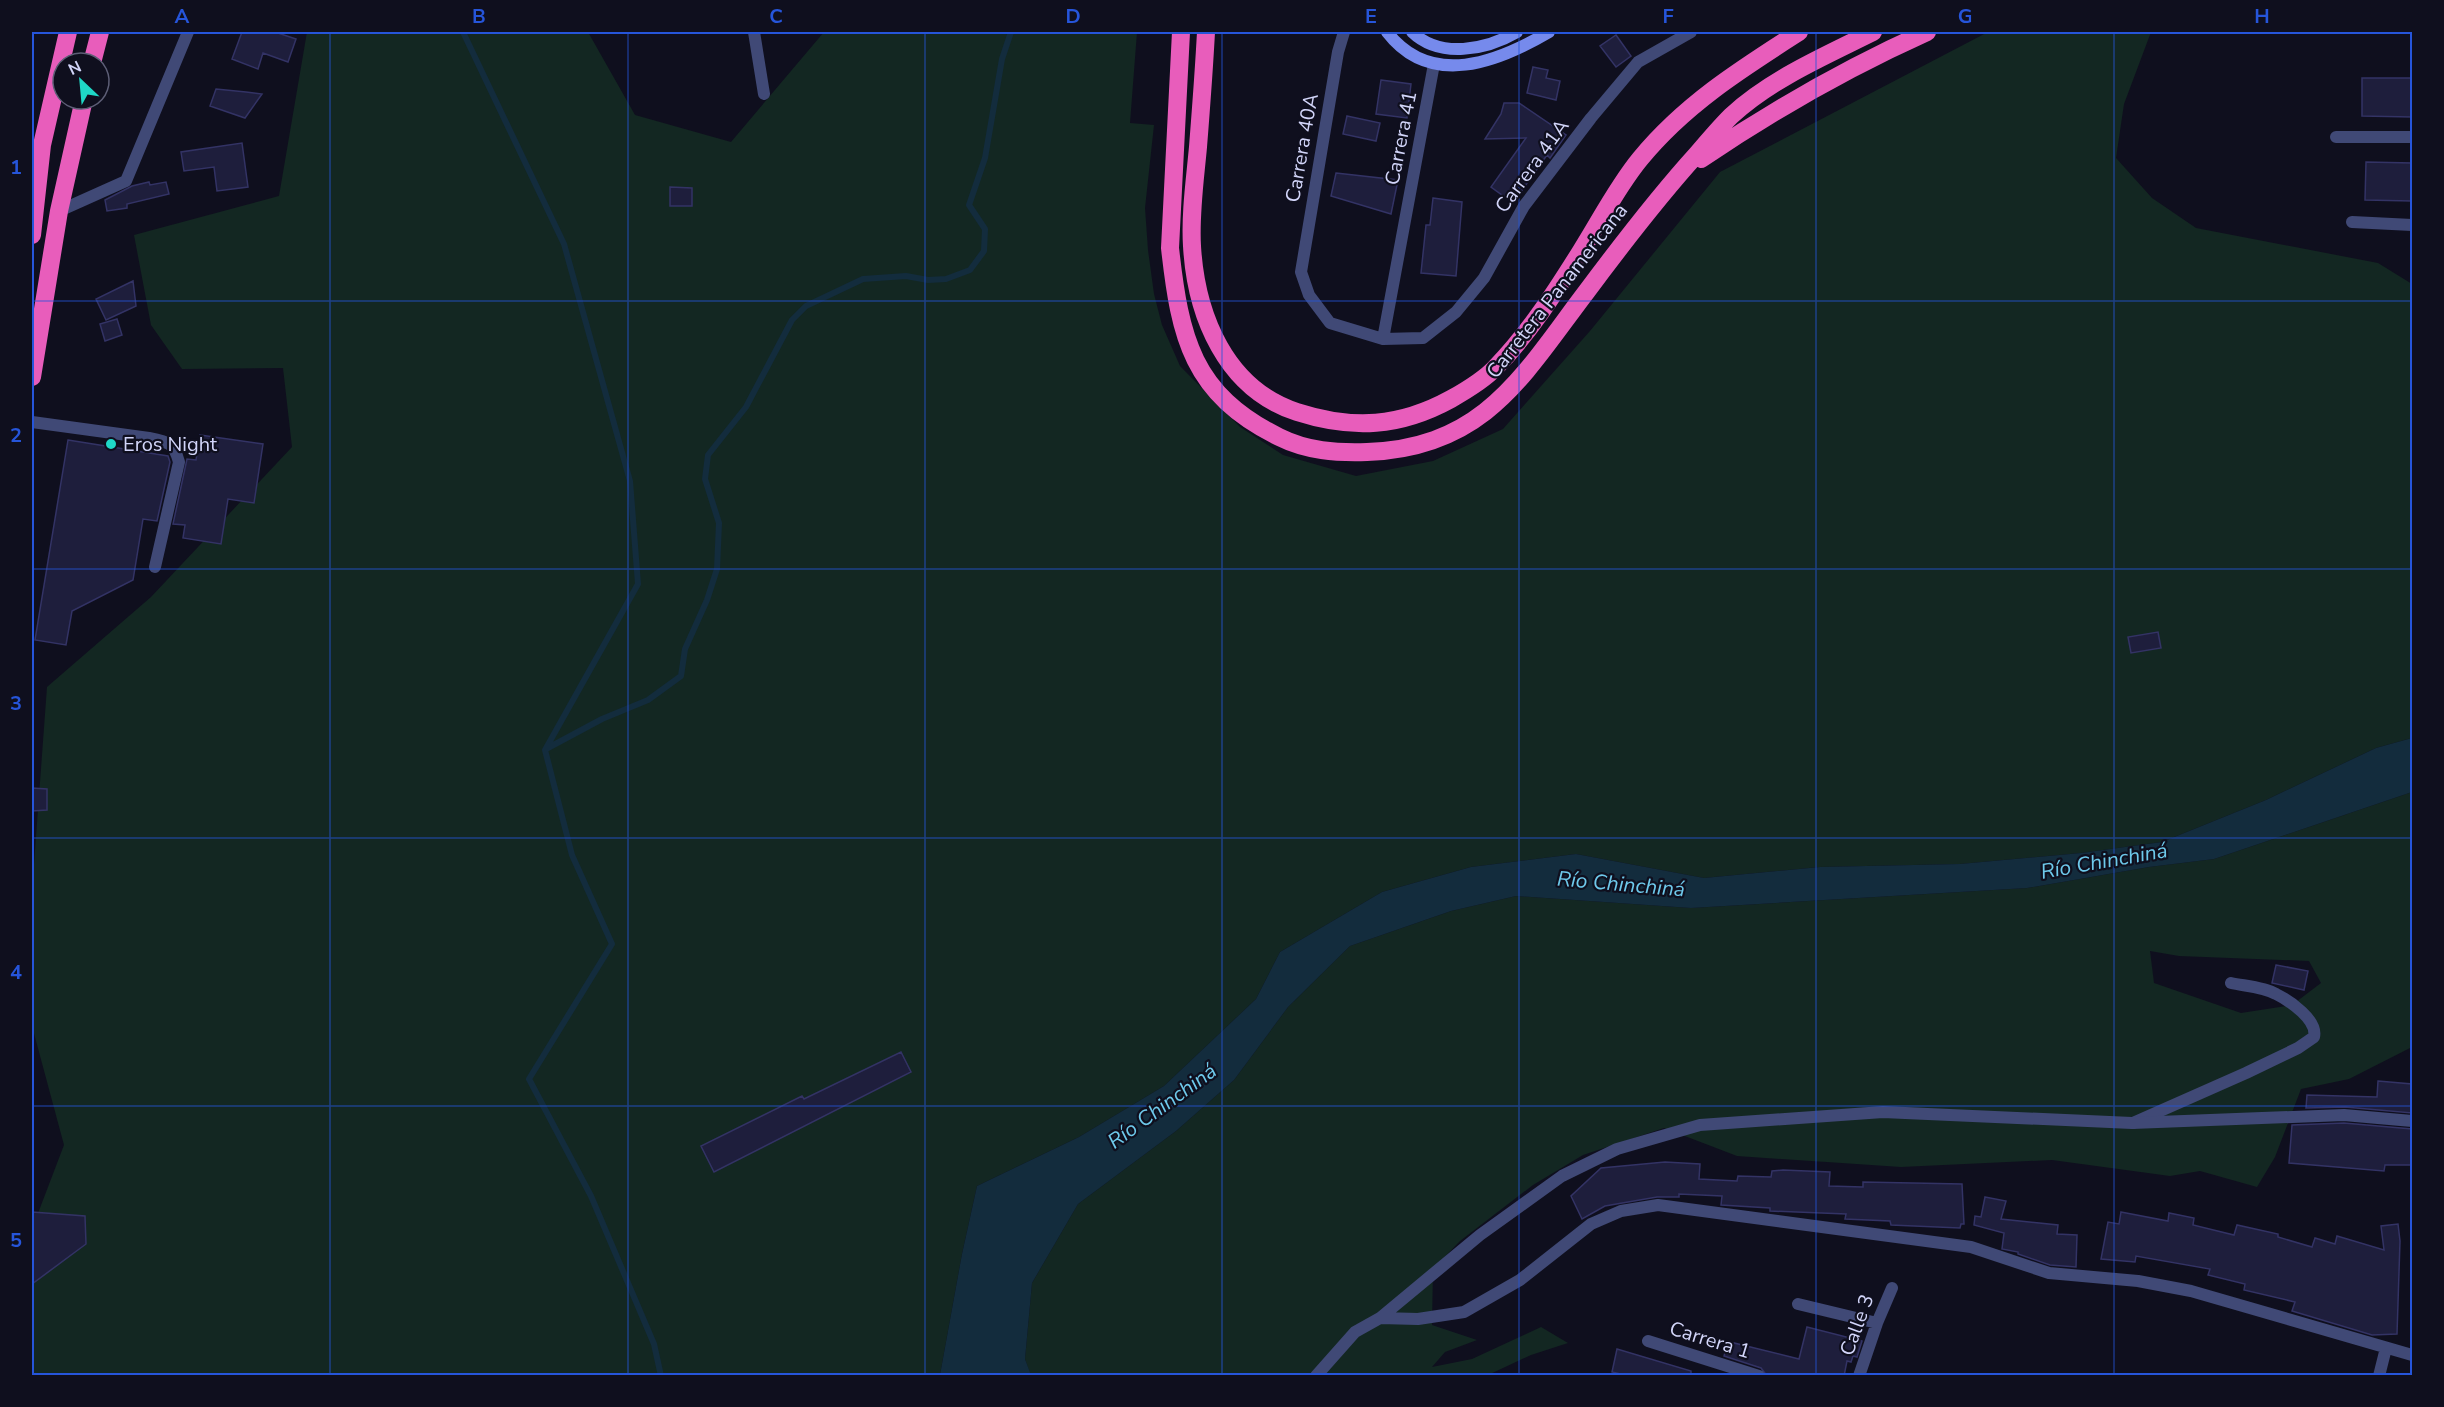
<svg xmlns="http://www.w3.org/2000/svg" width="2444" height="1407" font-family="'Nunito Sans',sans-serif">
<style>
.green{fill:#132722;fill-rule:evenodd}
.water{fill:#132c3d}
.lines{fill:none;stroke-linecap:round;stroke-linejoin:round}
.stream{stroke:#132c3d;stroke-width:6}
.building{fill:#1e1e3c;stroke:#333365;stroke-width:1.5}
.lane{stroke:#404976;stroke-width:12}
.street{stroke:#404976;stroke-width:12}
.secondary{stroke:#768aec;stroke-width:12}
.highway{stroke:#e85dbb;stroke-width:18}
.grid{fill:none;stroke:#2655da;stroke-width:1.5;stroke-opacity:0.55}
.poi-dot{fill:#1fd8c7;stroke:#0f0f1e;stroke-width:2}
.labels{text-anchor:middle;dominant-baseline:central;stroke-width:4.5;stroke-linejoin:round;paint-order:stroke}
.street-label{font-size:20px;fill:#d2d5f9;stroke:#0f0f1e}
.poi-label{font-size:20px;fill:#d2d5f9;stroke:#0f0f1e;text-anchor:start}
.water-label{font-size:21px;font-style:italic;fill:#6ec9eb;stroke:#0f0f1e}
.neatline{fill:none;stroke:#2655da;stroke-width:2}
.grid-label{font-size:20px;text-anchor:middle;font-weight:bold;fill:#2655da}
</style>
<rect width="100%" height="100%" fill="#0f0f1e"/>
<path class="green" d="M307,32H588L635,115L731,142L824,32H1137L1130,123L1154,125L1145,208L1148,250L1154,294L1162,325L1180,366L1240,427L1283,455L1356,476L1433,461L1503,429L1590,331L1720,172L1988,32H2151L2124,104L2116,158L2152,198L2196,228L2378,263L2412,284V738L2376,748L2266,800L2162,842L2081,853L1960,864L1820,867L1704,878L1576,854L1471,867L1382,892L1280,952L1256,999L1164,1086L1079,1137L977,1186L962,1254L940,1375H32V1229L64,1145L32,1026V891L47,687L151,597L292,447L283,368L182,369L151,325L134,235L279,196Z
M2412,792V1047L2349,1079L2301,1089L2275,1157L2257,1187L2200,1171L2170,1176L2052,1160L1901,1167L1737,1156L1664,1128L1583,1155L1533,1185L1460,1241L1433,1269L1432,1325L1477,1340L1445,1352L1432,1367L1472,1359L1541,1327L1568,1343L1531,1355L1488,1375L1031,1376L1025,1359L1032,1283L1078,1204L1176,1131L1234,1080L1288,1007L1350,946L1451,911L1516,896L1691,908L2027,888L2149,867L2214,859ZM2150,951L2179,956L2309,961L2321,983L2292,1005L2241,1013L2154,983Z"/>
<path class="water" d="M2412,738V792L2214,859L2149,867L2027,888L1691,908L1516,896L1451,911L1350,946L1288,1007L1234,1080L1176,1131L1078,1204L1032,1283L1025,1359L1031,1375H940L962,1254L977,1186L1079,1137L1164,1086L1256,999L1280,952L1382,892L1471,867L1576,854L1704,878L1820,867L1960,864L2081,853L2162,842L2266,800L2376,748Z"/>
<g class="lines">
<path class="stream" d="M463,32L564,244L630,481L638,584L545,750L572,855L612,944L529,1079L591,1196L654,1344L661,1376
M546,749L602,719L648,700L681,676L685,649L707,600L717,569L719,523L705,479L708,455L746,407L792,320L806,306L863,279L906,276L928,280L946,279L970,270L984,251L985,229L969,205L985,158L1002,59L1011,32"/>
</g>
<path class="building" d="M242,32H275L296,39L288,62L263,53L258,69L232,59Z
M1616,35L1631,56L1616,67L1600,46Z
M1533,67L1548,70L1546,78L1560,81L1556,100L1527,93Z
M2362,78H2412V117L2362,116Z
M1381,80L1411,84L1407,118L1376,114Z
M216,89L246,92L262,94L245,118L210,106Z
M1504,103H1519L1566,135L1550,158L1547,155L1513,203L1491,187L1526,138L1485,139L1501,114Z
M1347,116L1380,123L1376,141L1343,134Z
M242,143L248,187L217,191L214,167L184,171L181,152Z
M2366,162L2412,163V201L2365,200Z
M1336,173L1398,180L1391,214L1331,196Z
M149,182L150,185L166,182L169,194L127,204V208L107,211L105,200L132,186Z
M670,187L692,188V206H670Z
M1433,198L1462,202L1456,276L1421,273L1426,225H1430Z
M133,281L136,306L106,320L96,299Z
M117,319L122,335L105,341L100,324Z
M200,435L263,444L254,503L228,499L221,544L183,538L185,525L173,524L187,459L196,460Z
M68,440L168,456L170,462L157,521L143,519L133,580L72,611L66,645L35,640Z
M2158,632L2161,648L2131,653L2128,637Z
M32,788L47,789V810L32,811Z
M2276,965L2308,971L2304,990L2272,983Z
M901,1052L911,1072L714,1172L701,1146L802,1096L804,1099Z
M2378,1081L2412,1084V1113L2345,1107L2306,1108L2307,1095L2377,1097Z
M2344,1123L2412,1129L2411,1165H2385L2384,1171L2289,1163L2292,1125Z
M1665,1162L1700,1164L1699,1179L1737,1181L1738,1176L1771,1177L1772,1171L1783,1170L1830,1172L1829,1186L1863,1187V1182L1962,1184L1964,1224H1961L1960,1228L1891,1225L1890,1221L1845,1219L1846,1214L1770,1211V1208L1721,1205L1722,1196L1679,1194V1197H1657L1605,1206L1582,1219L1571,1196L1601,1168Z
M1985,1197L2006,1201L2001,1219L2058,1225L2057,1234L2077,1235L2076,1267L2050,1265L2018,1254V1252L2002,1249L2004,1233L1974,1225L1975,1216L1981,1217Z
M32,1212L85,1216L86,1244L32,1284Z
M2121,1212L2168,1221L2169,1213L2194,1218L2193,1225L2234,1235L2237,1225L2278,1234V1237L2312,1247L2315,1238L2335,1244L2337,1236L2384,1250L2381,1226L2398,1224L2400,1241L2397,1334L2372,1335L2292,1311L2295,1302L2244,1290L2245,1284L2208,1275L2210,1269L2136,1256L2135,1262L2101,1259L2108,1222L2119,1224Z
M1807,1327L1862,1341L1857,1357L1853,1356L1851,1362L1847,1361L1844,1376H1767L1761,1368L1724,1356L1727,1345L1733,1346L1734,1343L1799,1359Z
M1617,1349L1691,1371V1376H1629L1612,1372Z"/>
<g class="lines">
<path class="lane" d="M2336,137H2412
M59,211L126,181L188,32
M2352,222L2412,225
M32,422L149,438C169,442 174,443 179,462L155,567
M2133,1123L2246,1073L2298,1048L2314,1037C2318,1020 2290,1001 2276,994C2264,987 2245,986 2231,983"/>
<path class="street" d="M754,32L764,94
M1344,32L1338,52L1301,272L1309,295L1330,323L1383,339L1423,338L1456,312L1484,278L1524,206L1591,118L1638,62L1691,32
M1383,339L1434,64
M1798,1304L1877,1323
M1380,1318L1418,1319L1464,1312L1520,1280L1591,1224L1621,1211L1658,1205L1971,1247L2049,1273L2138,1281L2191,1291L2412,1355
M1648,1341L1759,1376
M1316,1376L1355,1332L1380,1318L1480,1235L1562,1176L1617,1149L1700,1125L1883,1112L2132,1123L2344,1115L2412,1121
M1859,1376L1877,1323L1892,1288
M2379,1376L2386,1348"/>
<path class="secondary" d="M1387,32C1431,89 1498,62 1549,32
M1412,32C1440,59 1486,50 1517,32"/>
<path class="highway" d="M1181,32L1170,248C1180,338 1192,394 1279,437C1307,451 1336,453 1367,452C1485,448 1523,375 1587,291C1622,244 1658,197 1697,154C1708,141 1719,128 1731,116C1771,79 1825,56 1873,32
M1206,32C1204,70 1201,109 1198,147C1195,180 1190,214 1192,246C1196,316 1226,389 1297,412C1353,430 1400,427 1451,399C1467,390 1484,380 1496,367C1529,333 1556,291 1581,251C1600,221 1617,187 1640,159C1684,105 1741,69 1799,32
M92,63L100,32
M1701,159C1772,111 1849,67 1927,32
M32,235L42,145L68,32
M32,377L59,211L84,99"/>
</g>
<path class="grid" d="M330,32V1376M628,32V1376M925,32V1376M1222,32V1376M1519,32V1376M1816,32V1376M2114,32V1376M32,301H2412M32,569H2412M32,838H2412M32,1106H2412"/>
<circle class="poi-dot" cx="111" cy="444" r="6"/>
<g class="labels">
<g class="street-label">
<text transform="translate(1401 138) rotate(-79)">Carrera 41</text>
<text transform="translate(1302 148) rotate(-80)">Carrera 40A</text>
<text transform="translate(1532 166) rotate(-54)">Carrera 41A</text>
<text transform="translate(1557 291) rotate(-52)">Carretera Panamericana</text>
<text transform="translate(1857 1325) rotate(-70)">Calle 3</text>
<text transform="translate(1710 1340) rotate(17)">Carrera 1</text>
</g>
<g class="poi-label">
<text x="123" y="444">Eros Night</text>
</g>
<g class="water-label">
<text transform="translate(2104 861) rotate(-10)">Río Chinchiná</text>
<text transform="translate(1621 884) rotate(5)">Río Chinchiná</text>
<text transform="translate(1162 1106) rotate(-36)">Río Chinchiná</text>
</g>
</g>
<rect width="2444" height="1407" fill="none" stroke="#0f0f1e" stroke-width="66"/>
<g transform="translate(81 81) rotate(334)"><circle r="28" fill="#0f0f1e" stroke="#5d5e76" stroke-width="1.5"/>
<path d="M0-4.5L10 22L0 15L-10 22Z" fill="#1fd8c7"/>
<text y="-9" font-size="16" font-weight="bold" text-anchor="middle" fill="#d2d5f9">N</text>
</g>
<rect x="33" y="33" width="2378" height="1341" class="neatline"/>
<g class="grid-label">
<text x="182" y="23">A</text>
<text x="479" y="23">B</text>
<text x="776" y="23">C</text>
<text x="1073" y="23">D</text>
<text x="1371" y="23">E</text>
<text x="1668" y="23">F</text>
<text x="1965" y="23">G</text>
<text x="2262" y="23">H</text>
<text x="16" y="174">1</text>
<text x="16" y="442">2</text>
<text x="16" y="710">3</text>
<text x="16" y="979">4</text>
<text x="16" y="1247">5</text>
</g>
</svg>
